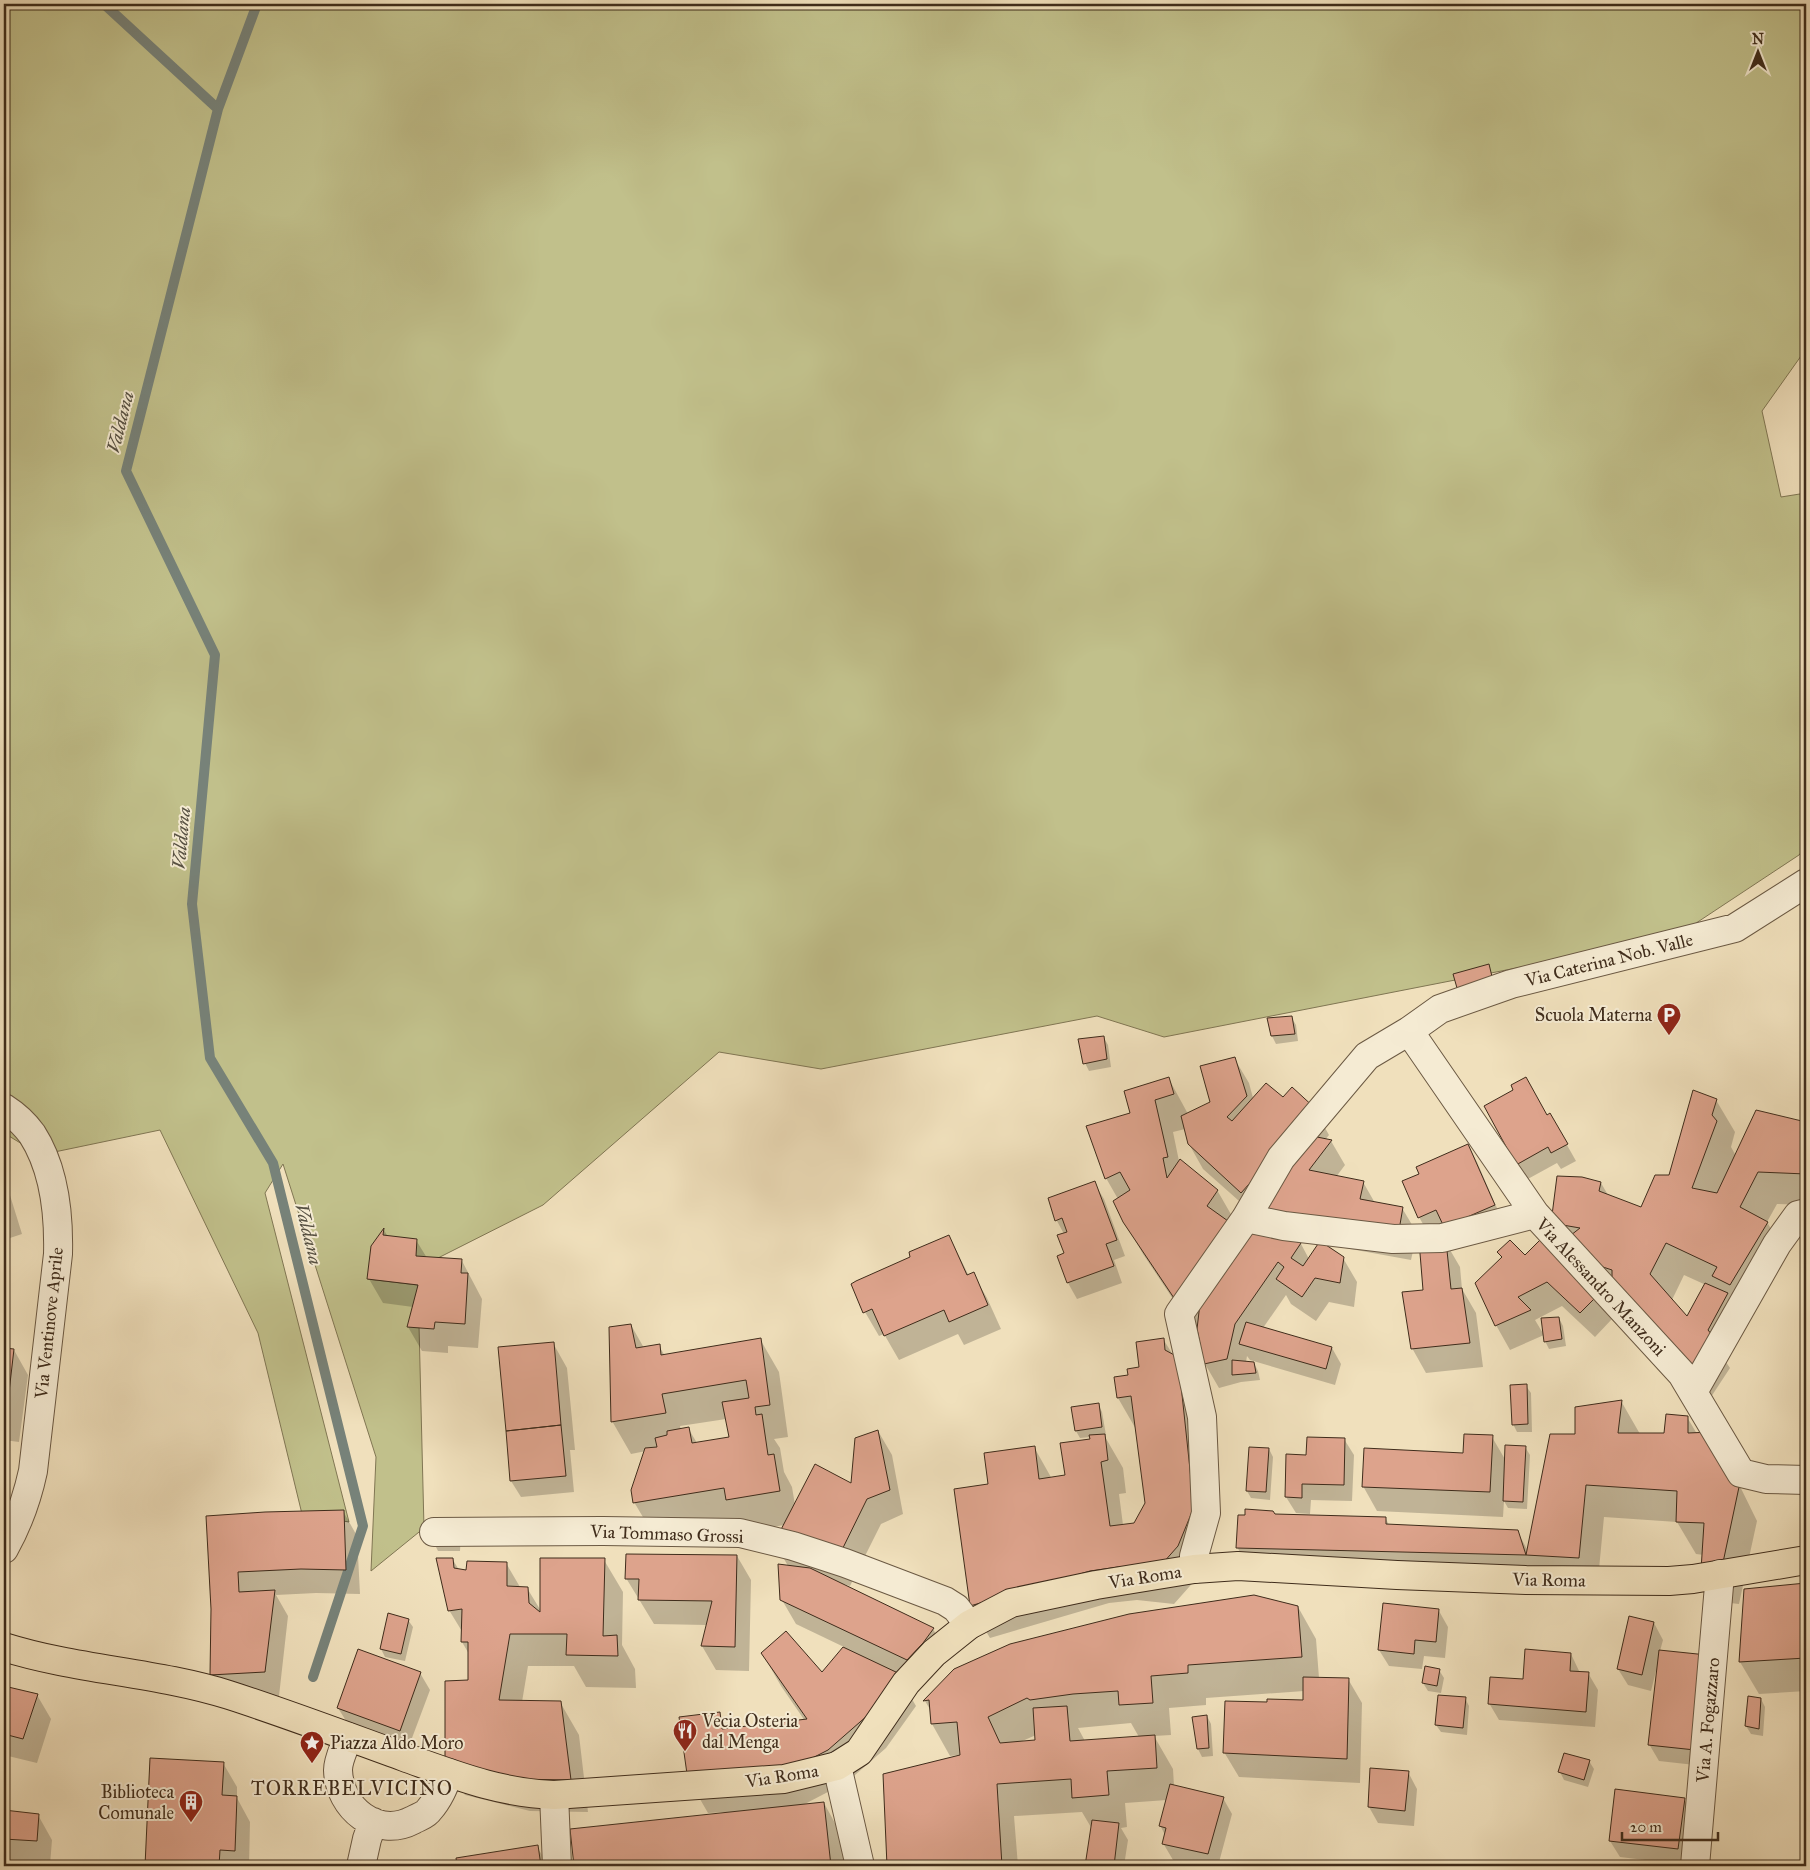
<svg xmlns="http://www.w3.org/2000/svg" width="1810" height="1870" font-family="'IM FELL Great Primer',serif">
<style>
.green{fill:#c1c08b;stroke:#807653}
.shadow{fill:#0003;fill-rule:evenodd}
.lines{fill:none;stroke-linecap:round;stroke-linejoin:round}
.stream{stroke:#778279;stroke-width:10}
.building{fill:#dda38c;stroke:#3f2c1b}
.minor-casing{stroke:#6b5943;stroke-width:30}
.major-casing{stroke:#3f2c1b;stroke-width:30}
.minor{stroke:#f5ebd3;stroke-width:28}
.major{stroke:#f0e0bc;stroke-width:28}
.labels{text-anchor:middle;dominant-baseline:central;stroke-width:4;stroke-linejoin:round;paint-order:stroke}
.street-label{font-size:18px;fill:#3f2c1b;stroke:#f5ebd3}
.poi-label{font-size:18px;fill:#3f2c1b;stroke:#f5ebd3;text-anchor:end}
.water-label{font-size:19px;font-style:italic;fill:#565042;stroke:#f5ebd3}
.quarter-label{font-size:20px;letter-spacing:1px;fill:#3f2c1b;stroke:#f5ebd3}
</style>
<rect width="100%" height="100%" fill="#f0e0bc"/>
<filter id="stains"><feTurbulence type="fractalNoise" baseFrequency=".004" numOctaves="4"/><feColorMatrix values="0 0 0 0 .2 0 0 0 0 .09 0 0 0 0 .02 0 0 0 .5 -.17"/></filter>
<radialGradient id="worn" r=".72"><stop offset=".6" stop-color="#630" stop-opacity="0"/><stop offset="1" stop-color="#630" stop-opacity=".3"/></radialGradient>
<path class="green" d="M4,4H1806V349L1762,411L1781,497L1806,493V847L1799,855L1675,937L1164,1037L1097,1016L821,1069L719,1052L543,1205L434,1260L368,1279L418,1285L424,1528L371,1571L376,1457L283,1164L265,1193L349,1522L302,1514L258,1333L160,1130L40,1155L4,1133Z"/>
<path class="shadow" d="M1291,1017L1296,1025L1298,1041L1276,1044L1272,1036L1269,1019Z
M1104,1038L1108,1045L1111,1067L1089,1071L1085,1063Z
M1234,1058L1249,1083L1253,1098L1283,1099L1315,1110L1329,1135L1325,1140L1331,1141L1345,1165L1336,1177L1363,1182L1375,1203L1402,1208L1417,1233L1411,1260L1323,1244L1343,1258L1357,1282L1354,1307L1329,1302L1316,1321L1291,1304L1286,1295L1263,1328L1332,1348L1341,1364L1335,1385L1250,1360L1247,1356L1246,1362L1254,1363L1258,1371L1260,1380L1241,1382L1219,1388L1205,1364L1199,1332L1197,1335L1143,1254L1124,1221L1118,1199L1106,1178L1132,1114L1169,1079L1188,1114L1212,1103ZM1185,1129L1189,1144L1203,1169L1256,1216L1236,1223L1217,1190L1179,1161L1173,1132ZM1280,1238L1320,1244L1309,1259L1301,1244Z
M1716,1100L1735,1132L1731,1147L1736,1156L1757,1112L1806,1123V1205L1777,1204L1767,1222L1786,1255L1726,1362L1730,1368L1709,1400L1552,1223L1601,1183L1608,1195L1642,1208L1669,1177ZM1684,1275L1706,1285L1687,1318L1672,1300Z
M1550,1115L1576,1161L1561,1169L1557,1163L1526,1180L1517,1164L1547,1116Z
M1468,1145L1477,1162L1503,1222L1428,1233L1419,1217L1421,1174Z
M4,1182L9,1192L22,1234L4,1240Z
M1094,1183L1104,1199L1125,1256L1114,1260L1122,1283L1077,1299L1068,1283L1058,1257L1066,1254L1064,1234L1057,1221L1050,1199Z
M384,1230L388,1237L416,1240L427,1258L462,1261L482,1299L478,1348L448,1346V1353L422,1351L408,1327L413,1307L383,1303L369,1279L373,1246Z
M949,1236L969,1276L973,1274L987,1298L1001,1329L964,1345L958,1334L899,1360L884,1334L879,1336L865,1312L912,1258Z
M1446,1243L1460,1267L1462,1289L1476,1313L1483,1367L1426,1373L1412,1348L1425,1291Z
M1499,1253L1525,1256L1598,1295L1612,1319L1595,1337L1562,1306L1535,1320L1544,1335L1510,1350L1496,1325L1502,1259Z
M1559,1318L1563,1326L1566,1346L1549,1349L1545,1341Z
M631,1325L644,1348L659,1346L665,1356L760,1339L779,1372L788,1437L774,1439L780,1448L784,1472L792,1487L795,1505L852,1485L878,1431L892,1455L903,1514L881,1524L850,1586L843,1584L842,1585L933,1629L947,1653L922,1684L896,1672L916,1706L886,1748L847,1782L801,1806L824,1803L842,1836L846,1866H575L572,1830L726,1814V1812L708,1813L689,1780L719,1714L728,1729L805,1721L781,1686L762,1653L822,1674L844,1647L796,1624L782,1600L788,1566L775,1543L784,1525L746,1532L653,1534L634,1502L646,1451L631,1454L612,1421ZM726,1419L730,1438L697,1443L688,1428L681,1430L680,1426Z
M1163,1339L1196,1391L1197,1578L1174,1604L1137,1600L1109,1603L990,1638L971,1606L990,1486L1034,1447L1052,1479L1067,1476L1091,1440V1437L1080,1438L1076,1431L1098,1404L1102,1412L1106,1435H1104L1123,1468L1126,1493L1119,1494L1123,1525L1135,1524L1147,1503L1137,1431L1118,1398L1129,1376L1141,1368Z
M553,1343L567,1368L575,1450H570L574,1492L521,1497L511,1481Z
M4,1349L14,1350L28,1375L19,1442L4,1440Z
M1526,1386L1531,1393L1532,1432H1517L1513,1424Z
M1621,1401L1640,1434H1665L1687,1417L1697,1434L1730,1466L1757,1521L1739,1604L1721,1602L1704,1555L1696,1554L1677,1522L1604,1517L1597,1590L1252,1572L1237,1547L1274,1515L1386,1519L1389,1525L1517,1531L1528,1551L1576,1435Z
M1492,1437L1506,1461L1525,1447L1530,1455L1527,1509L1508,1508L1504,1501L1503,1517L1377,1511L1363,1486L1464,1454Z
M1344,1439L1354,1455L1352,1501L1311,1500L1310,1514L1296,1513L1286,1497L1307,1456Z
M1269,1449L1273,1457L1270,1500L1251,1498L1247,1491Z
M343,1511L357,1536L360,1594L316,1593L276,1595L288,1616L279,1696L226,1699L212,1675V1609L207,1518Z
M461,1534L460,1551H438L434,1543Z
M737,1556L751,1580L749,1671L716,1670L702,1646L707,1625L654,1624L626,1578Z
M453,1560L459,1570L467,1571L506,1563L520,1587L527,1588L541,1611L604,1560L623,1592L622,1645L635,1669L636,1688L586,1687L574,1666H528L522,1702H560L579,1735L588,1812L530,1811L465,1795L446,1763L469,1681V1654L462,1642L463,1633L449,1610Z
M1806,1584V1691L1759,1694L1740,1662L1745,1590Z
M1298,1607L1316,1639L1319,1678L1348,1679L1362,1703L1360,1783L1239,1777L1224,1752L1268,1703L1304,1701V1691L1206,1698V1705L1169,1708L1171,1735L1154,1736L1173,1769L1174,1786L1223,1798L1232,1814L1218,1866H1201L1173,1860L1163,1843L1165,1835L1160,1825L1167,1800L1125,1803L1127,1827L1121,1828L1128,1840L1124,1866H1086L1092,1829L1082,1812L1014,1816L1018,1866H889L884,1775L959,1757V1755L950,1756L932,1724L931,1711L925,1701L955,1670ZM1131,1723L1139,1737L1085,1741L1078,1728ZM1036,1735L1037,1742H1020Z
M1439,1611L1448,1627L1445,1658L1424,1656L1422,1669L1389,1666L1379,1650Z
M408,1620L413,1627L405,1661L385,1657L381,1649Z
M1654,1623L1663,1640L1660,1651L1704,1766L1659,1761L1649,1744L1658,1671H1656L1651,1691L1628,1685L1618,1669Z
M1571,1654L1580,1673H1588L1598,1690L1595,1727L1499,1720L1489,1703L1524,1681Z
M1439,1670L1444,1678L1441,1693L1428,1691L1423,1683Z
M420,1673L430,1690L409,1746L348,1724L338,1708Z
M4,1687L37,1695L51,1719L37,1763L4,1755Z
M1465,1698L1469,1706L1467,1735L1441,1732L1436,1725Z
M1761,1699L1765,1707L1763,1736L1751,1734L1746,1726Z
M1207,1716L1211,1724L1213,1756L1202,1757L1198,1749L1194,1719Z
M151,1760L223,1763L237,1787V1798L250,1822L249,1866H146Z
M1589,1761L1594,1769L1588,1787L1564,1780L1560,1772Z
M1408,1772L1417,1789L1414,1826L1378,1823L1369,1807Z
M1684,1799L1693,1815L1687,1865L1620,1857L1610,1841Z
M4,1811L38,1815L52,1840L50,1865L4,1862Z
M537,1847L549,1866H459L458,1859Z"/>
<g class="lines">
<path class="stream" d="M104,4L218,109
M257,4L218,109L126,471L215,655L192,904L210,1058L273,1163L363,1526L313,1677"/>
</g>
<path class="building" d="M1489,964L1494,985L1459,995L1453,974Z
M1292,1016L1295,1034L1271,1036L1267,1018Z
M1104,1036L1107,1059L1083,1064L1078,1039Z
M1235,1057L1247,1096L1227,1117L1232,1121L1266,1083L1283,1097L1292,1087L1316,1109L1241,1193L1188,1144L1181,1116L1210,1102L1200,1066Z
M1169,1077L1174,1094L1155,1100L1168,1157L1163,1158L1167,1178L1180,1159L1218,1190L1207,1206L1235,1226L1178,1304L1123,1222L1113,1201L1130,1190L1120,1172L1105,1179L1086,1126L1130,1113L1124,1091Z
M1526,1077L1547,1115L1550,1113L1568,1144L1551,1153L1548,1147L1516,1165L1484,1106L1513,1090L1511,1085Z
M1693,1090L1717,1099L1712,1115L1717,1121L1692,1188L1717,1193L1756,1110L1806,1122V1174L1758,1172L1740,1207L1768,1222L1730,1285L1712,1276L1717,1267L1666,1243L1650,1274L1687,1316L1705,1283L1728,1293L1708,1330L1712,1335L1690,1369L1612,1279V1270L1585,1261L1566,1239L1580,1228L1551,1223L1557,1176L1582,1177L1601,1182L1599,1191L1641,1207L1655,1175H1669Z
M1312,1136L1332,1140L1309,1170L1364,1181L1360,1199L1403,1207L1398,1236L1259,1211Z
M1468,1144L1495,1205L1444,1227L1436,1210L1418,1218L1402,1181L1419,1174L1416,1167Z
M1095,1181L1117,1240L1106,1244L1114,1266L1067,1283L1057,1256L1064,1253L1057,1235L1067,1232L1062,1218L1055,1221L1048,1198Z
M4,1192L9,1209L4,1211Z
M1248,1226L1301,1243L1291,1258L1303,1266L1320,1241L1344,1257L1340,1283L1315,1278L1302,1297L1276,1279L1284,1267L1278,1262L1235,1324L1227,1359L1204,1364L1197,1329L1201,1295Z
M384,1228L383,1235L417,1239L416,1256L462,1259L461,1273H468L465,1324L435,1322L434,1329L407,1327L418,1285L367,1279L371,1246Z
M949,1235L967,1275L974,1272L988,1305L949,1322L944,1310L884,1336L872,1309L863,1313L851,1284L856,1281L910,1257L909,1252Z
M1542,1238L1599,1294L1580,1313L1547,1282L1518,1297L1531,1310L1495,1326L1475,1283L1502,1257L1497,1252L1510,1240L1525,1255Z
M1419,1241H1446L1451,1289L1462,1288L1470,1343L1411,1349L1402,1292L1423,1290Z
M1559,1317L1562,1339L1544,1342L1541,1318Z
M1246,1322L1332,1347L1326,1369L1239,1344Z
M631,1324L636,1348L660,1344L661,1355L761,1338L770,1405L755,1407L756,1415L762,1414L768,1455L774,1454L780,1491L726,1500L724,1488L633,1503L631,1490L645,1448L657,1447L655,1438L667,1435V1431L689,1427L692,1443L729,1437L722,1402L749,1398L746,1380L662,1394L666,1413L611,1422L609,1327Z
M1164,1338L1165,1350L1178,1357L1194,1507L1178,1546L1155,1572L1118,1567L1090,1571L970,1606L954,1489L988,1484L984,1453L1035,1446L1039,1479L1065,1475L1060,1443L1090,1439L1089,1435L1105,1434L1108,1460L1101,1462L1110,1526L1134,1523L1145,1503L1131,1396L1117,1398L1114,1377L1128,1375L1127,1369L1139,1367L1136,1342Z
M554,1342L561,1425L506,1431L498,1347Z
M4,1348L14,1349L6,1418H4Z
M1232,1360L1254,1362L1256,1373L1232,1375Z
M1527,1384L1528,1424L1512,1425L1510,1385Z
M1622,1400L1618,1433H1664L1666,1414L1688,1416V1433L1712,1432L1739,1487L1721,1572L1701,1570L1704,1523L1676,1522L1677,1491L1586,1485L1579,1558L1526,1555L1550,1434H1575V1407Z
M1099,1403L1102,1427L1075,1431L1071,1407Z
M561,1425L566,1476L510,1481L506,1431Z
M878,1430L890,1490L867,1499L836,1562L774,1543L815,1464L851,1483L855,1438Z
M1464,1434L1493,1435L1490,1492L1362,1487L1364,1448L1463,1453Z
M1307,1437L1345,1438L1344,1485L1302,1484V1498L1285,1497L1286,1454L1306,1455Z
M1505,1445L1526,1446L1523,1502L1503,1501Z
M1249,1447L1269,1448L1266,1492L1246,1491Z
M1245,1509L1273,1511L1275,1514L1386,1517V1524L1518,1530L1526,1555L1236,1548L1238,1515H1245Z
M344,1510L346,1570L301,1569L238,1572L239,1592L275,1590L265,1672L210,1675L211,1609L206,1516L265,1512Z
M626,1554L737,1555L735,1647L701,1646L712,1601L638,1600L639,1579H625Z
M436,1558H453L454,1568L466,1570L467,1561L507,1562V1586L528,1587L529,1603L540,1612V1558H605L603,1636L617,1635L618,1656L566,1655L567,1634H510L499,1700L561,1701L571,1780L511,1779L445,1763V1681L468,1680V1642H461L462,1609L448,1611Z
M778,1564L810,1568L934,1628L923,1643L907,1660L780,1600Z
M1806,1583V1658L1739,1662L1744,1589Z
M1254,1595L1298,1606L1302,1657L1188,1665V1673L1151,1676L1153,1703L1119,1705L1118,1691L1073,1694L1030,1700L1027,1698L988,1717L1000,1743L1035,1740L1033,1708L1067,1706L1070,1741L1155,1735L1157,1768L1107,1771L1109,1795L1072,1798L1071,1779L997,1784L1002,1866H887L883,1774L960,1755L957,1722L931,1724L929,1700L923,1701L954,1669L1010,1644L1129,1614Z
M1383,1603L1439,1609L1436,1642L1415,1640L1414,1654L1378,1650Z
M388,1613L409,1619L401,1654L380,1649Z
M1629,1616L1654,1622L1642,1675L1617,1669Z
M786,1631L822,1672L843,1647L898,1673L868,1715L828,1750L787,1771L688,1781L679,1717L720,1712L722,1729L807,1719L761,1653Z
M358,1649L421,1672L400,1731L337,1708Z
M1525,1649L1571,1653L1570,1671L1589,1672L1586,1712L1488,1704L1490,1677L1523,1679Z
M1659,1650L1707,1655L1695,1750L1648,1745Z
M1425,1666L1440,1669L1437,1686L1422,1683Z
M1303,1677L1349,1678L1347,1759L1223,1753L1225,1701L1267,1702V1699L1303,1700Z
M4,1686L38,1694L23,1739L4,1734Z
M1438,1695L1466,1697L1463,1728L1435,1725Z
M1748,1696L1761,1698L1759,1729L1745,1726Z
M1207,1715L1209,1748L1197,1749L1192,1717Z
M1564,1753L1590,1760L1584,1780L1558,1772Z
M150,1758L224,1762L222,1795L237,1796L235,1851L220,1850L219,1866H145Z
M1370,1768L1409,1771L1405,1811L1368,1807Z
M1170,1784L1224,1797L1208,1854L1162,1844L1166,1828L1159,1826Z
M1615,1789L1685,1798L1678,1849L1609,1841Z
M824,1802L831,1866H574L570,1829Z
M4,1810L39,1814L37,1841L4,1839Z
M1092,1820L1119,1823L1114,1866H1085Z
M538,1845L541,1866H457L456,1858Z"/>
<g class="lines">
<defs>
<path id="minor" d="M1409,1031L1535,1214L1682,1374L1741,1473L1766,1479L1806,1480
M4,1108C15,1115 24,1123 32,1134C54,1168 59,1215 58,1254L33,1471C27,1499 18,1524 4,1549
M1246,1218L1284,1226L1393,1239L1442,1238L1535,1214
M1693,1392L1777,1244L1798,1215L1806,1213
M434,1532L603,1531L740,1533L793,1546L845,1563L945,1601L956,1608L969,1625
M1194,1569V1556L1206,1513L1202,1417L1179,1314L1246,1218L1281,1158L1367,1056L1409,1031L1440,1009L1511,984L1735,928L1806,883
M348,1737C345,1747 338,1759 338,1770C339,1808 377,1839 413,1820C418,1817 426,1815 429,1810C439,1799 444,1786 449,1773
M837,1766L860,1866
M554,1795L557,1866
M361,1866L367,1839L373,1822
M1695,1866L1720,1574"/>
<path id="major" d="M4,1647C77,1670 156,1672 229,1695C288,1714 346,1736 404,1757C455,1775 499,1793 554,1795L784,1779L837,1766L859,1752L906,1683L934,1653L969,1625L1011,1603L1096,1585L1194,1569L1238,1566L1397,1575L1526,1580L1669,1581L1693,1579L1806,1560"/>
</defs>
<use href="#minor" class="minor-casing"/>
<use href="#major" class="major-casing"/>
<use href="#minor" class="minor"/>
<use href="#major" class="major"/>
</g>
<defs>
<symbol id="parking-pin" viewBox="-11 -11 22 30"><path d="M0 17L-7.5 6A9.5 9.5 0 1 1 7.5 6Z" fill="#8f2418" stroke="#f5ebd3"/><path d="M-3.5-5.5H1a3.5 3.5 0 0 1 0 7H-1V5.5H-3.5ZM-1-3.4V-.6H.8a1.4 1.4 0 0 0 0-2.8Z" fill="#fff"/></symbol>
<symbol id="restaurant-pin" viewBox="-11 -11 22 30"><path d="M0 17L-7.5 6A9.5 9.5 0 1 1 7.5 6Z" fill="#8f2418" stroke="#f5ebd3"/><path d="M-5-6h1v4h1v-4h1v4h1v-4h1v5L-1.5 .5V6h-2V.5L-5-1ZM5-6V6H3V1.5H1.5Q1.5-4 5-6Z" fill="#fff"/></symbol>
<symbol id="sight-pin" viewBox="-11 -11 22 30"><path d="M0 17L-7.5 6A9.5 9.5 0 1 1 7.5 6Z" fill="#8f2418" stroke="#f5ebd3"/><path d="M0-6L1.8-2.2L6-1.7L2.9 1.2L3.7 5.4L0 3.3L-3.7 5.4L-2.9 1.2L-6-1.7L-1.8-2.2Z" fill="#fff"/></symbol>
<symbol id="building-pin" viewBox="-11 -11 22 30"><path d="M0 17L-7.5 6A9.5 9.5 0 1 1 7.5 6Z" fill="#8f2418" stroke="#f5ebd3"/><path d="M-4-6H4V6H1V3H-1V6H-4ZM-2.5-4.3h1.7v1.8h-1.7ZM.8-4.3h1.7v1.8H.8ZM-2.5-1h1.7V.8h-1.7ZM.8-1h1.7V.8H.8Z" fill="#fff"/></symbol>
</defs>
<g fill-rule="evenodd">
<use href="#parking-pin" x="1655" y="1001" width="28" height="38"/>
<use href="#restaurant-pin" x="671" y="1717" width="28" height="38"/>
<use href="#sight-pin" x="298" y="1729" width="28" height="38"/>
<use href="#building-pin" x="177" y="1788" width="28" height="38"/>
</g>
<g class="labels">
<g class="street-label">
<text transform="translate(1609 960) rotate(-14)">Via Caterina Nob. Valle</text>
<text transform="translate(1601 1287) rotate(47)">Via Alessandro Manzoni</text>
<text transform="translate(49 1323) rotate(-84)">Via Ventinove Aprile</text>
<text transform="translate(667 1534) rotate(2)">Via Tommaso Grossi</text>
<text transform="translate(1145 1577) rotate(-9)">Via Roma</text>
<text transform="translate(1549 1580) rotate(1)">Via Roma</text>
<text transform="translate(1708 1720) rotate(-85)">Via A. Fogazzaro</text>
<text transform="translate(782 1776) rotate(-9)">Via Roma</text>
</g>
<g class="poi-label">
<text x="1652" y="1015">Scuola Materna</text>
<text x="702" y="1721" text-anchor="start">Vecia Osteria<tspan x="702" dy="21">dal Menga</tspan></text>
<text x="330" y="1743" text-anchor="start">Piazza Aldo Moro</text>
<text x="174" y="1792">Biblioteca<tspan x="174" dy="21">Comunale</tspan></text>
</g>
<g class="water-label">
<text transform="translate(120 422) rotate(-76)">Valdana</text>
<text transform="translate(181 838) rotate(-85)">Valdana</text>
<text transform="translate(309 1234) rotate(76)">Valdana</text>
</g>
<g class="quarter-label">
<text x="352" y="1788">TORREBELVICINO</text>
</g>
</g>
<rect width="1810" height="1870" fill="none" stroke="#f0e0bc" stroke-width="20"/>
<rect x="5" y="5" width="1800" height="1860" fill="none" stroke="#3f2c1b" stroke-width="2.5"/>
<rect x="10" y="10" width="1790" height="1850" fill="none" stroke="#3f2c1b"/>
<g transform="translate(1758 52)" stroke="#f5ebd3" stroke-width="4" paint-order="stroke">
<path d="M0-4L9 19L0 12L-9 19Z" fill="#3f2c1b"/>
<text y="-8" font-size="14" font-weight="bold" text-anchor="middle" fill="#3f2c1b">N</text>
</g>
<path d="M1622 1832v8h96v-8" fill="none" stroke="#3f2c1b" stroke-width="2.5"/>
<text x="1630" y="1832" font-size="15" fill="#3f2c1b" stroke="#f5ebd3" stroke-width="4" paint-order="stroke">20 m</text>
<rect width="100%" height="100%" filter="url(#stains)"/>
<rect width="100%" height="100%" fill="url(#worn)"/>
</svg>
